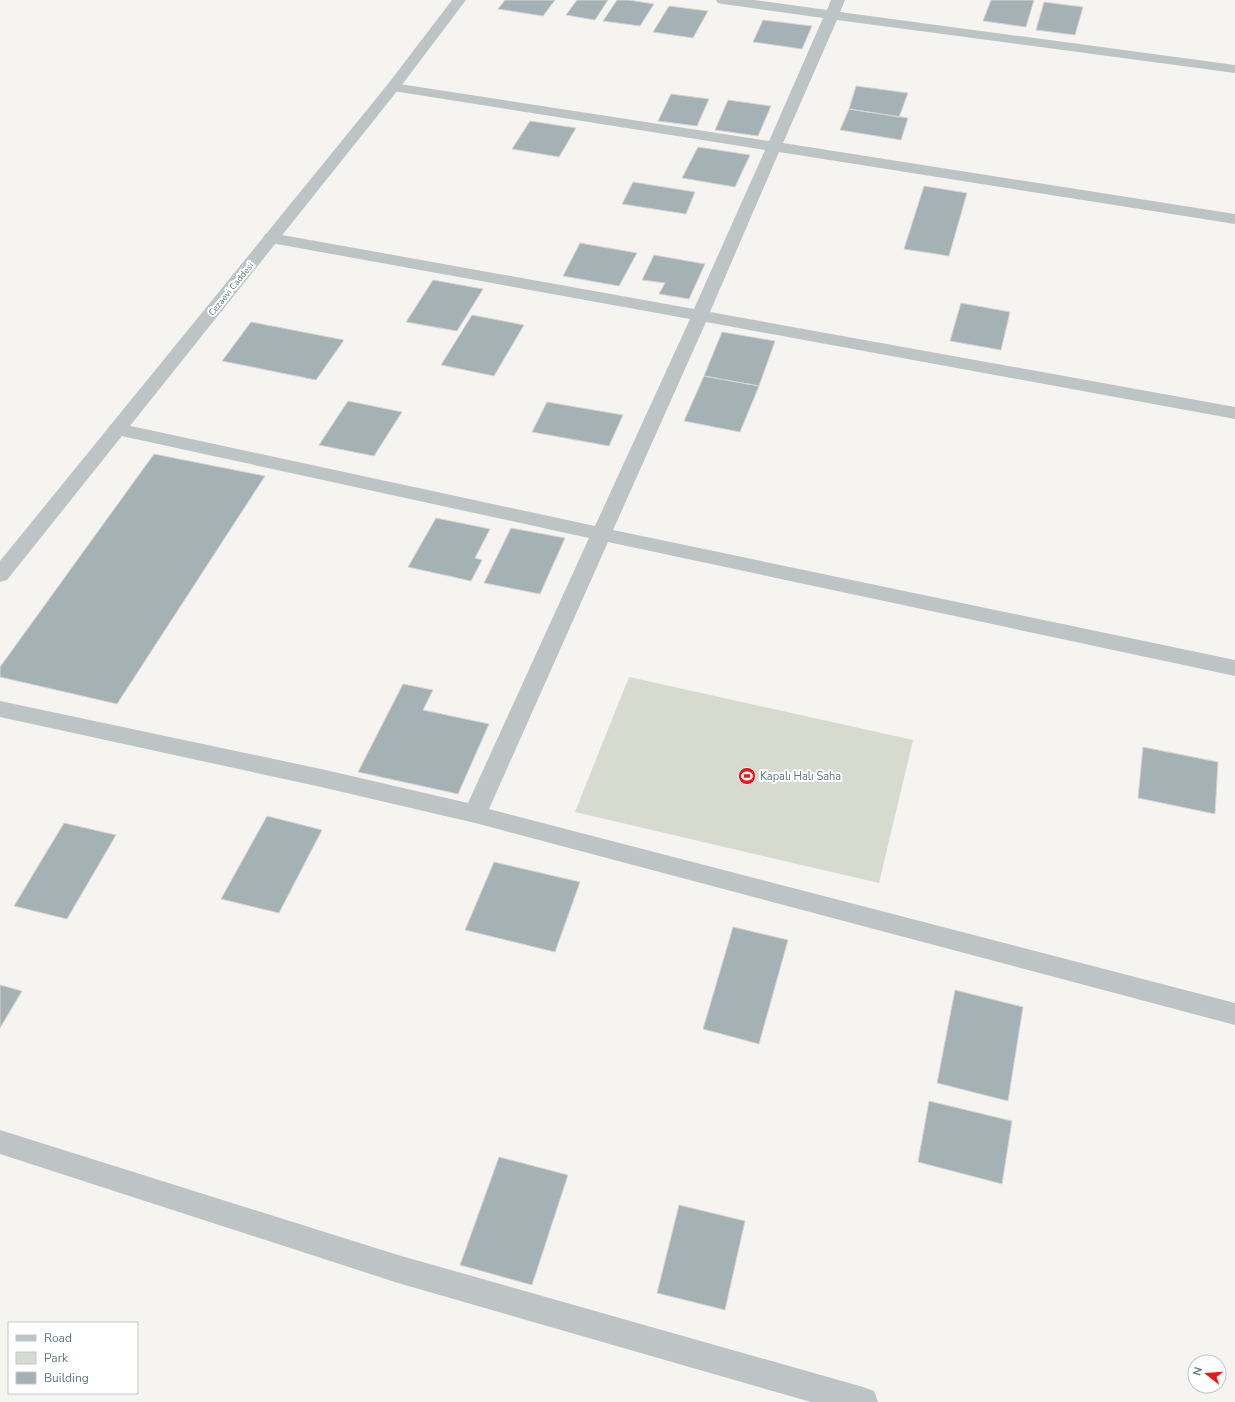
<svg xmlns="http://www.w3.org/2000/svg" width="1235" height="1402" font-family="'Nunito Sans',sans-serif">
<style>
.green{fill:#d6dacf}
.building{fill:#a5b2b5;stroke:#d6d5d3}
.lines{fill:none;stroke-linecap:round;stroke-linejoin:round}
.minor{fill:#bdc4c6;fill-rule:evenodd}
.tertiary{fill:#bdc4c6;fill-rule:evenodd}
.labels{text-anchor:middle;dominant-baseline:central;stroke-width:4;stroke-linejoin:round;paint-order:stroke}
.far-street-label{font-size:9px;fill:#5d787e;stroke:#fff}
.poi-label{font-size:11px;fill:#5d787e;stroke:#fff;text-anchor:start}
</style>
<rect width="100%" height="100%" fill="#f5f4f0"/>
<path class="green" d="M629,677L913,740L879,883L575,812Z"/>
<path class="building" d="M505,0H555L543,16L498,9Z
M577,0H608L595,20L566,15Z
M617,0H629L654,4L640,26L603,21Z
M991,0H1034L1026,27L983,21Z
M1044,2L1083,7L1075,35L1036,30Z
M669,6L708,11L693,38L653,32Z
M763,20L812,26L802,49L753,42Z
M856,86L908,93L899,117L849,109Z
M671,94L709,99L697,126L658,121Z
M728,100L771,106L758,136L715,130Z
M849,109L908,118L901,140L840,130Z
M530,121L576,128L559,157L512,149Z
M698,147L750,155L735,187L682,178Z
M633,182L695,192L686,214L622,204Z
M924,186L967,193L949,256L904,249Z
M580,243L637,253L619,286L563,276Z
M654,255L705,264L689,299L659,294L665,283L642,280Z
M433,280L483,289L457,331L406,322Z
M961,303L1010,312L1001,350L950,341Z
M472,315L524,325L494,376L441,365Z
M251,322L344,340L316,380L222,361Z
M722,332L775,341L759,386L704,376Z
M704,376L759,386L740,432L684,421Z
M348,401L402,412L374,456L319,445Z
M547,402L623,415L609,446L532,432Z
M154,454L265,476L117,704L0,677V667Z
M436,518L490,529L475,558L482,560L471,581L408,567Z
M511,528L565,538L540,594L484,583Z
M403,684L433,690L423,710L489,724L458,794L358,772Z
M1143,747L1218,762L1215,814L1138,798Z
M267,816L322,830L279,913L221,899Z
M64,823L116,835L67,919L14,906Z
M494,862L580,882L555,952L465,930Z
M733,927L788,940L759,1044L703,1029Z
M0,985L22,991L0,1028Z
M955,990L1023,1007L1008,1101L937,1083Z
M929,1101L1012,1121L1002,1184L918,1162Z
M499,1157L568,1175L532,1285L460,1265Z
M679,1205L745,1221L725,1310L657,1293Z"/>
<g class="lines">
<path class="minor" d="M716,0H754L827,10L831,0H845L840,12L1235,65V73L837,20L783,143L1235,214V224L779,152L710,312L1235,407V419L706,322L613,530L1235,660V676L608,542L489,809L1235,1003V1025L475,823L321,787L0,717V701L321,769L468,803L589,538L117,435L110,433L108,429L110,425L117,423L595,526L690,319L271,243L265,242L263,238L265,234L271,233L694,309L765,150L393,91L388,90L386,87L388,84L393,83L769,141L823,18L723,4L718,3Z
M0,1130L398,1255L863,1387L874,1391L878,1402H811L398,1283L0,1154Z"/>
<path class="tertiary" d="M452,0H466L398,90L7,580L0,582V561L388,84Z"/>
</g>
<defs>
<symbol id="stadium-disc" viewBox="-11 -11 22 22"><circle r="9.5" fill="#f01515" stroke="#fff"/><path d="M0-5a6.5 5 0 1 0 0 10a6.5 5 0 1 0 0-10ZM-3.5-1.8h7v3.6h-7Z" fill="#fff"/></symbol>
</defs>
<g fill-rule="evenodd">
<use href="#stadium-disc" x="737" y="766" width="20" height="20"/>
</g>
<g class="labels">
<g class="far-street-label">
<text transform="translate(231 289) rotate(-51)">Cezaevi Caddesi</text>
</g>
<g class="poi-label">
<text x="760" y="776">Kapalı Halı Saha</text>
</g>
</g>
<rect x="8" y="1322" width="130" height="72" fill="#ffffff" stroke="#bec9cb"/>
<rect x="16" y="1335" width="20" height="6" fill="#bdc4c6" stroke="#bec9cb"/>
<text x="44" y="1342" font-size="12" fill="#5d787e">Road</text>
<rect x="16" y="1352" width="20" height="12" fill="#d6dacf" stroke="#bec9cb"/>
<text x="44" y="1362" font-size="12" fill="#5d787e">Park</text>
<rect x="16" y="1372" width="20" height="12" fill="#a5b2b5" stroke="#bec9cb"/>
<text x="44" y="1382" font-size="12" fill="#5d787e">Building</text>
<g transform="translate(1207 1374) rotate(287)"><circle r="19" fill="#ffffff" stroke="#bec9cb"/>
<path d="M0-3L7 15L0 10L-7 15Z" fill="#f01515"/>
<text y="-6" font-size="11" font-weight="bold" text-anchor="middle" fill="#5d787e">N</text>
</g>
</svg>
